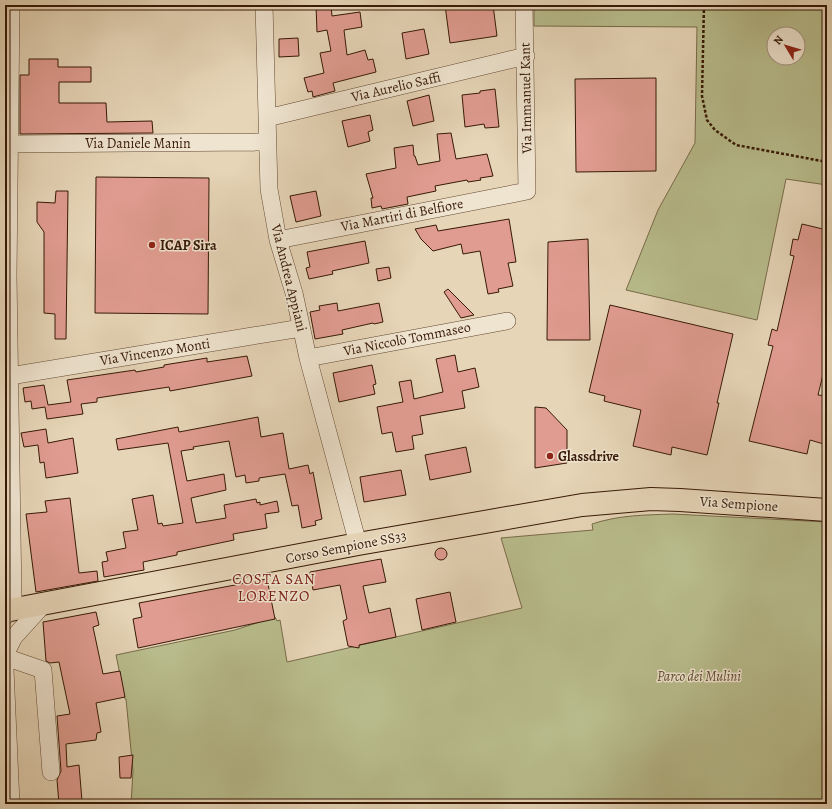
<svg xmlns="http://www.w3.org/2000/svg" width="832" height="809" font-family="Alegreya,serif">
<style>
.green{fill:#b8bc8c;stroke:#786a49;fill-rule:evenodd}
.building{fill:#e09c90;stroke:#371906}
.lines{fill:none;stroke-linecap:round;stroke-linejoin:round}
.minor-casing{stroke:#634832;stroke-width:18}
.major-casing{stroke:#371906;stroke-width:24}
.path{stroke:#371906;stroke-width:2.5;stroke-dasharray:3 2;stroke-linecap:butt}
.minor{stroke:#efe4d0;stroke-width:17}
.major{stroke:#e6d5b7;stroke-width:22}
.poi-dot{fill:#8f2418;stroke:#efe4d0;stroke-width:1.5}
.labels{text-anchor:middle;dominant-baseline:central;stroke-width:3;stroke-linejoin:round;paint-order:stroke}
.street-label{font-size:14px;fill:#371906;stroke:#efe4d0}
.poi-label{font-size:14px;font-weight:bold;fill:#371906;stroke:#efe4d0;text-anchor:start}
.park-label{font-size:14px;font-style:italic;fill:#5e4a2e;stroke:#efe4d0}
.neighbourhood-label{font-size:15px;letter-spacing:1px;fill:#7a1f14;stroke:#efe4d0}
</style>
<rect width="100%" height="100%" fill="#e6d5b7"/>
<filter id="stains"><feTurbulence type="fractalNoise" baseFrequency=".005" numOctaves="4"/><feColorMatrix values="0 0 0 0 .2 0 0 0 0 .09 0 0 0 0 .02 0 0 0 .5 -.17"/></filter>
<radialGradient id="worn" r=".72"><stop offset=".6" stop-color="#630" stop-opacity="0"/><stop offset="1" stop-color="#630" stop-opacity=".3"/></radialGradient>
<path class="green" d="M534,5H827V185L786,179L757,320L626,290L658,210L695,143L697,27L534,26ZM774,34H798V58H774Z
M673,514L827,522V804H131L133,771L126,699H125L116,655L235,630L275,617L277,621L280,620L287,662L522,608L501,538L593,530L592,524C619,515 645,515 673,514Z"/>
<path class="building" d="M316,5H331L332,16L360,12L362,27L344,30L347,55L365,50L368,60L373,59L376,72L333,83L335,91L313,97L312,91L308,92L304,78L324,73L320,53L331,51L327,30L317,32Z
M445,5H493L497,36L450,43Z
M424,29L429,54L406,59L402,33Z
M298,38L299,56L279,57V39Z
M29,59H58V67H91V82H59V103H106L107,122L152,121L153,133L20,134V75H29Z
M656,78V171L576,172L575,79Z
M495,89L499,127L485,128L484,124L465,127L462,95L480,93V91Z
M429,95L434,121L413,126L407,101Z
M370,115L373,130L368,132L370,141L348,147L342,121Z
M451,133L456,159L487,154L493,176L480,178L481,180L468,182L467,180L435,186L436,191L407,197L408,204L382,209L381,206L372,208L371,198H373L366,174L396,168L394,148L413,145L414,156H415L418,165L440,161L437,134Z
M96,177L209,178L208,314L95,313Z
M56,191H68L66,339H55V314L44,313V232L37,222V202L55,203Z
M316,191L321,216L296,222L290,196Z
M509,219L516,262L508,263L513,286L498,289L499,292L488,294L480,251L463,254L461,244L433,251L421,239L415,229L436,225L438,231Z
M802,224L827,230V358L818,395L827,396V445L810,440L807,454L749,441L773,346L768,345L772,329L777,331L794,256L790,255L793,239L798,240Z
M588,239L590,340H547L548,242Z
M365,241L369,263L332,271L333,274L309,279L306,268L310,267L307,252Z
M389,267L391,278L378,281L376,269Z
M448,289L474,315L461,318L444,292Z
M337,303L338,311L379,303L383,322L374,324L373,323L342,330L343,334L315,339L310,312L320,310L319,306Z
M610,305L733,334L717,403H719L707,455L672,447L671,455L633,446L641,410L604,401L605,396L589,392Z
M455,355L458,372L475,368L479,387L462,391L465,408L420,416L423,434L412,436L414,449L396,452L392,432L382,434L377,407L403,402L399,382L411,380L414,399L443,392L436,359Z
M247,356L252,376L170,391L169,387L97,398V402L81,404L83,414L47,419L45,407L32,409L31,401L25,402L23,388L44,385L48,405L71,402L67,380L135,370L136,372L164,367V365L207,358V362Z
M372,365L376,384L373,385L375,394L339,402L333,373Z
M535,407L546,408L567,430V463L535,468Z
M258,417L261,437L283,433L289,469L308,465L310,474L313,472L322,519L315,521L316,525L302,528L298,505L292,506L285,474L259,478V481L246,483L245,475L236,477L229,441L193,447L194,449L181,451L187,481L224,474L226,490L191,498L196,523L226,518L224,505L256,499L257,503L260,502V505L277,501L279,512L265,514L267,528L233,534L234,540L177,552V555L143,562L144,570L104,577L102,562L108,561L106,552L126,548L123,532L138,530L132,499L153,495L158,524L162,523L163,526L183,523L168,443L118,450L116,439L178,427L179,432Z
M46,429L48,443L73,438L78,473L46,478L44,462L40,463L38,445L24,447L21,433Z
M466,447L471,472L430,480L425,455Z
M401,470L406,495L364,502L360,477Z
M70,498L79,573L97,571L98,581L36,592L26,514L47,512L45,501Z
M435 554a6 6 0 1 1 12 0a6 6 0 1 1-12 0Z
M381,559L386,582L363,586L369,613L390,608L396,637L359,645V648L348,646L343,621L347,619L340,585L313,590L310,572Z
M267,579L275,619L138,648L133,619L142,617L139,603Z
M450,592L456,622L422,630L416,599Z
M96,612L99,625L93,627L103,674L120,671L125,697L96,703L101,732L97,733L96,740L66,744L67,767L79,765L82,801H73L74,804H59L57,780L61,771L57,716L70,714L59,662L50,663L46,661L43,622Z
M133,755L131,778H120L119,757Z"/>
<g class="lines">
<defs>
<path id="minor" d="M264,5L269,189L278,240L294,293L308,358L358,544
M267,118L526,56
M9,144L267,142
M278,240L527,191L524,5
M308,358L507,321
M10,376L301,328
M5,616L13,598L8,276L11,5
M5,655L14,637L43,605
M5,657L43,670L51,772
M5,669L11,804"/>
<path id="major" d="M5,611L358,544L582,505L651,499L680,500L827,510"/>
</defs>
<use href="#minor" class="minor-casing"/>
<use href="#major" class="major-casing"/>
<path class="path" d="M704,5L702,96L707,120L715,130L736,145L827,162"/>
<use href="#minor" class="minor"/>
<use href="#major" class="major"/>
</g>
<g class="poi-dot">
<circle cx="152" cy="245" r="4"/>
<circle cx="550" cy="456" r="4"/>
</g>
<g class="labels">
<g class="street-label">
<text transform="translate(396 87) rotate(-13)">Via Aurelio Saffi</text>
<text transform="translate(526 98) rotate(-91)">Via Immanuel Kant</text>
<text x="138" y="143">Via Daniele Manin</text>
<text transform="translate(402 215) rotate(-11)">Via Martiri di Belfiore</text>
<text transform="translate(289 278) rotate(76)">Via Andrea Appiani</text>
<text transform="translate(407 339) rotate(-11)">Via Niccolò Tommaseo</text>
<text transform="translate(155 352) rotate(-9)">Via Vincenzo Monti</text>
<text transform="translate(739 504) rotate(4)">Via Sempione</text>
<text transform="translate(346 547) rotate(-11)">Corso Sempione SS33</text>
</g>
<g class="poi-label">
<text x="160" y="245">ICAP Sira</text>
<text x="558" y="456">Glassdrive</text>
</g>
<g class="park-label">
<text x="699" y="676">Parco dei Mulini</text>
</g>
<g class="neighbourhood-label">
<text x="274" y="579">COSTA SAN<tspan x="274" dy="17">LORENZO</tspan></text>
</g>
</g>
<rect width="832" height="809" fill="none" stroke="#e6d5b7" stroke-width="20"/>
<rect x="6" y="6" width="820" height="797" fill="none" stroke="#371906" stroke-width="2"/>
<rect x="10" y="10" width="812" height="789" fill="none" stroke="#371906"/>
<g transform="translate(786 46) rotate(308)"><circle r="19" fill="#efe4d0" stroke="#a5937f"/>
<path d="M0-3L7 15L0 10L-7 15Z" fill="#8f2418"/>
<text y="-6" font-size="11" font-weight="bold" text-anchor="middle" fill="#371906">N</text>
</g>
<rect width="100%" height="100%" filter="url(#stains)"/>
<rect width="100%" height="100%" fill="url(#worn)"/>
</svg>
